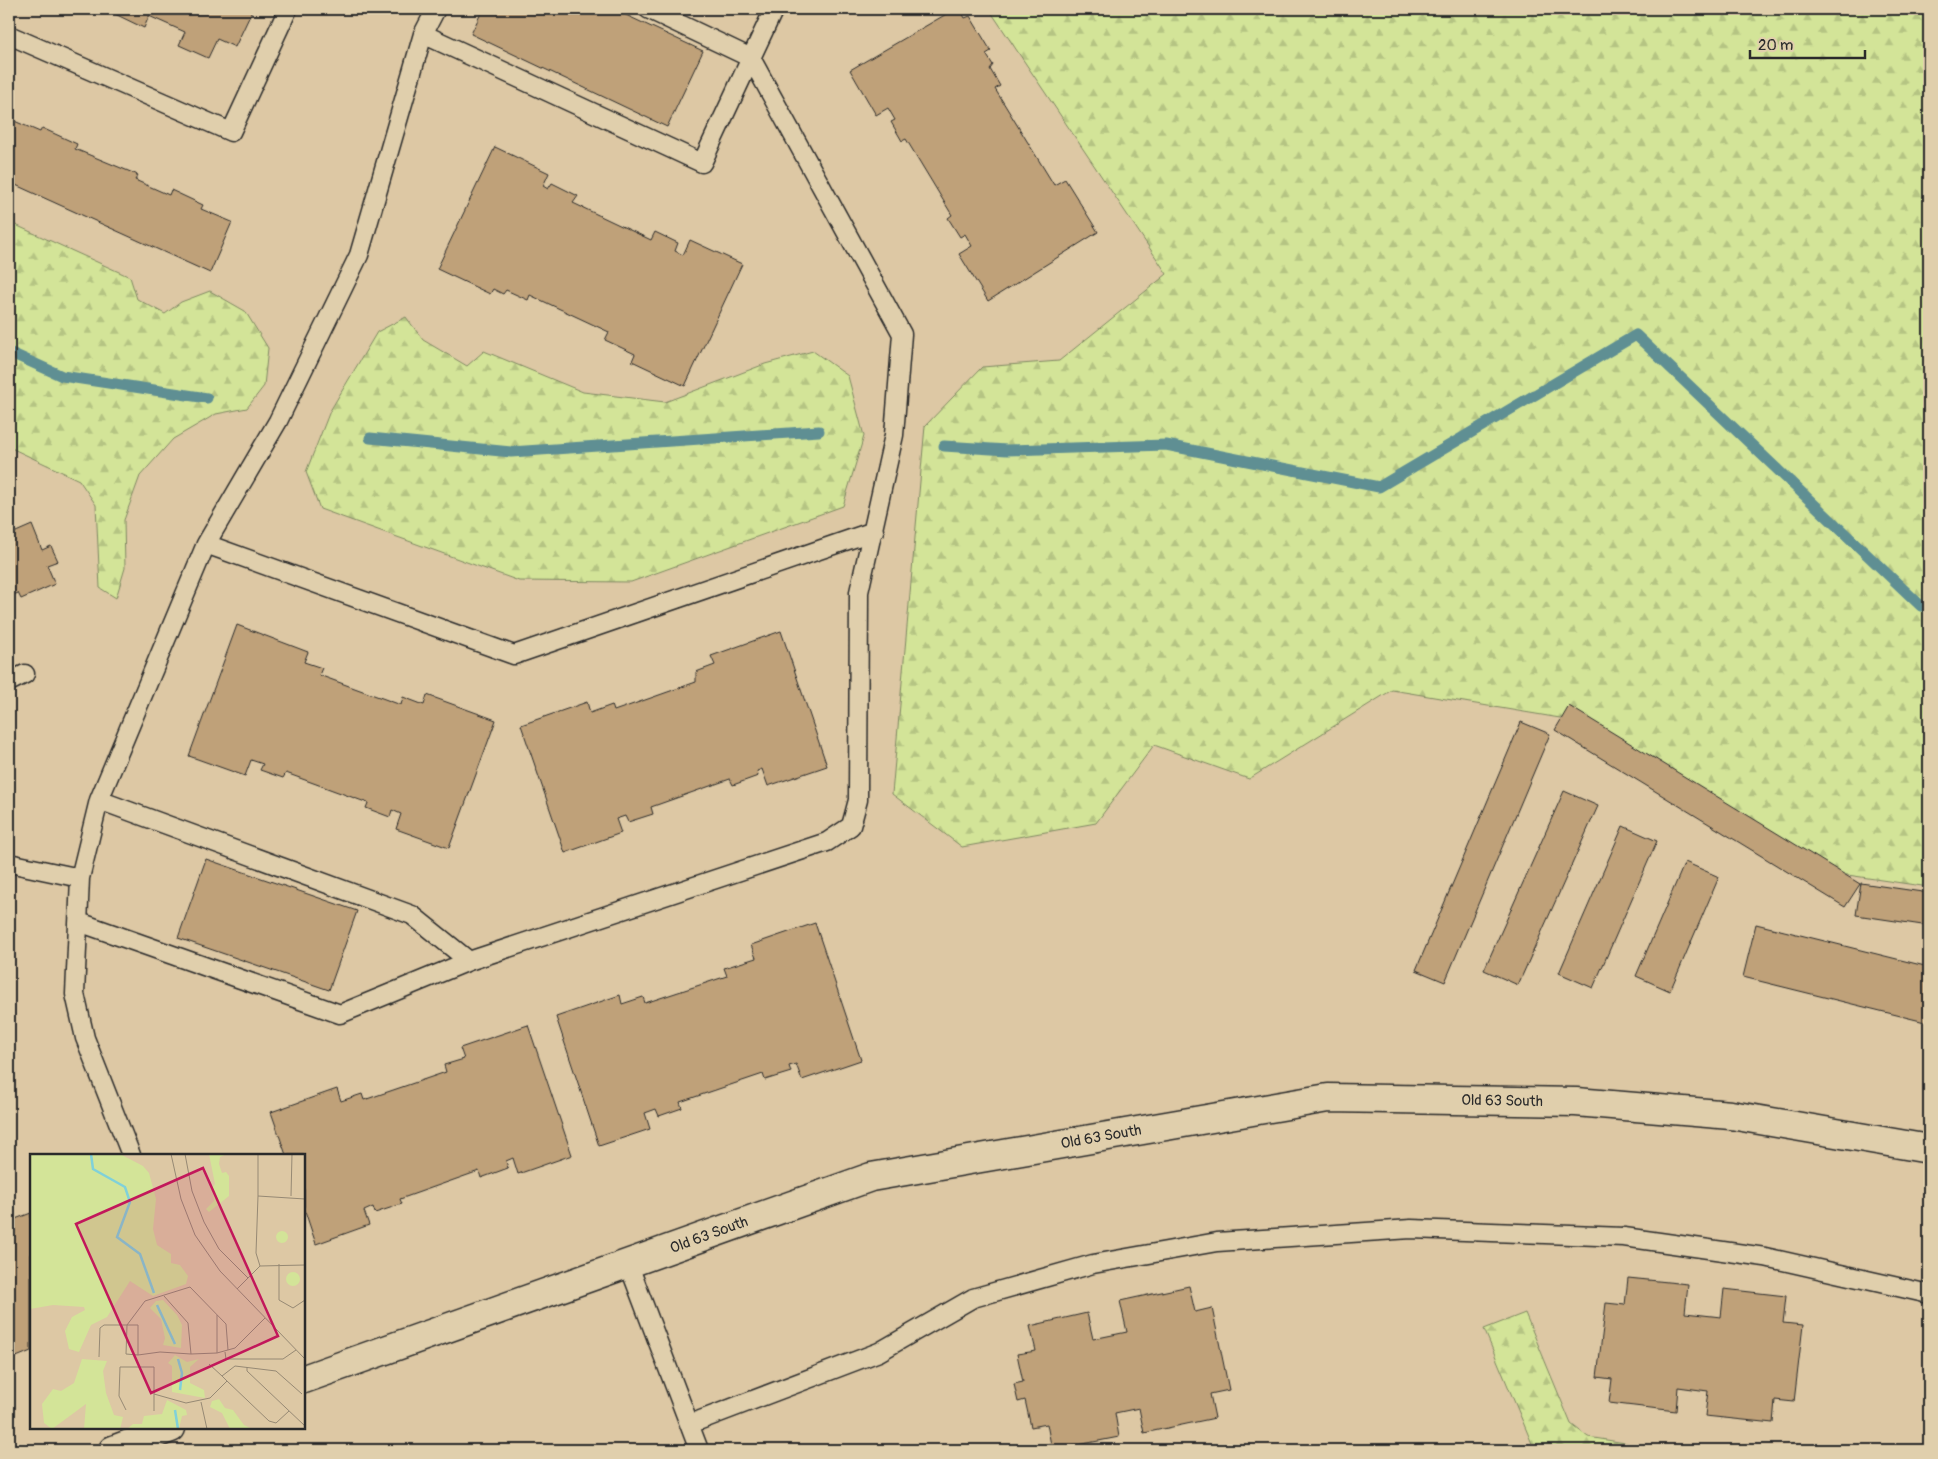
<svg xmlns="http://www.w3.org/2000/svg" width="1938" height="1459" font-family="Pangolin,sans-serif">
<style>
.forest{fill:url(#forest-firs);stroke:#7f8862}
.lines{fill:none;stroke-linecap:round;stroke-linejoin:round}
.stream{stroke:#5e8f93;stroke-width:11}
.building{fill:#bfa179;stroke:#2b2b2b}
.service-casing{stroke:#2b2b2b;stroke-width:21}
.secondary-casing{stroke:#2b2b2b;stroke-width:31}
.service{stroke:#e0cfac;stroke-width:18}
.secondary{stroke:#e0cfac;stroke-width:28}
.labels{text-anchor:middle;dominant-baseline:central;stroke-width:4;stroke-linejoin:round;paint-order:stroke}
.street-label{font-size:15px;fill:#2b2b2b;stroke:#e0cfac}
.inset-river{fill:none;stroke:#80d1d9;stroke-width:2.5}
.inset-road{fill:none;stroke:#968974;stroke-width:1}
.view{fill:#c2185b;fill-opacity:0.15;stroke:#c2185b;stroke-width:2.5}
.inset-edge{fill:none;stroke:#2b2b2b;stroke-width:2.5}
</style>
<defs>
<pattern id="forest-firs" width="22" height="20" patternUnits="userSpaceOnUse" patternTransform="scale(1.25)"><rect width="22" height="20" fill="#d3e498"/><path d="M5 1l3.5 6h-7zM16 11l3.5 6h-7z" fill="#b5c483"/></pattern>
</defs>
<rect width="100%" height="100%" fill="#ddc8a4"/>
<filter id="ink" filterUnits="userSpaceOnUse"><feTurbulence type="fractalNoise" baseFrequency=".02" numOctaves="2"/><feDisplacementMap in="SourceGraphic" scale="10" xChannelSelector="R" yChannelSelector="G"/><feConvolveMatrix kernelMatrix="1 2 1 2 8 2 1 2 1" color-interpolation-filters="sRGB"/></filter>
<g filter="url(#ink)">
<path class="forest" d="M989,9H1929V887L1834,873L1566,719L1392,690L1249,779L1154,745L1096,823L962,847L892,794L925,426L982,367L1059,361L1167,274Z
M9,222L130,277L137,299L165,314L181,302L210,291L245,311L268,348L264,386L247,408L216,414L173,439L140,476L124,520L125,568L116,598L100,588L96,505L79,480L9,447Z
M406,317L423,340L467,366L484,351L583,392L665,402L765,364L813,351L848,376L864,436L843,506L631,582L519,581L320,509L306,472L330,411L377,332Z
M1525,1313L1571,1424L1588,1437L1669,1450H1527L1533,1446L1484,1329Z"/>
<g class="lines">
<path class="stream" d="M9,352L62,376L207,398
M370,438L511,452L819,431
M944,446L1007,450L1166,445L1379,487L1636,335L1921,606L1929,607"/>
</g>
<path class="building" d="M117,9H253L235,47L217,39L208,58L179,45L185,32L149,16L144,28L115,14Z
M483,9H613L703,51L667,127L471,34Z
M955,9H960L965,18L970,16L991,51L986,54L993,65L990,69L1000,86L995,89L1054,185L1065,179L1098,232L988,301L959,254L972,246L965,234L960,237L948,218L952,215L906,139L902,141L891,122L895,120L888,108L876,115L850,70Z
M9,112L14,114L12,120L40,132L42,128L77,144L75,149L138,175L135,180L169,195L171,190L203,205L201,209L232,222L210,273L9,182Z
M495,147L549,173L543,186L548,189L552,183L578,196L573,203L651,240L655,232L678,243L675,251L683,255L690,240L742,264L685,386L632,361L635,354L605,340L609,332L530,295L528,300L506,290L503,294L493,289L490,294L437,269Z
M32,525L42,550L51,546L58,561L47,565L55,584L21,599L18,593L9,597V535Z
M237,625L308,652L304,662L322,668L319,675L401,705L403,697L424,705L427,695L496,720L449,848L396,829L401,814L392,810L390,817L366,808L368,803L286,773L283,778L260,770L263,764L251,760L245,776L189,756Z
M781,631L827,766L768,786L762,769L757,771L758,776L733,785L730,779L651,807L653,814L628,822L625,816L616,819L621,833L565,853L521,725L587,702L590,713L612,705L614,711L696,682V672L715,665L711,656Z
M1569,706L1860,884L1845,907L1555,730Z
M1521,722L1550,734L1445,982L1416,970Z
M1564,791L1598,806L1518,985L1484,970Z
M1623,826L1657,841L1593,988L1559,973Z
M206,859L357,911L329,990L178,938Z
M1685,862L1719,877L1670,991L1636,976Z
M1861,883L1929,893V926L1856,915Z
M815,923L861,1060L802,1080L796,1064L789,1066L791,1072L765,1080L763,1074L680,1102L682,1108L659,1116L656,1109L645,1113L650,1129L599,1146L556,1017L620,995L622,1004L643,997L645,1003L727,976L724,968L756,958L751,945Z
M1756,924L1929,967V1023L1743,977Z
M528,1025L572,1155L518,1174L513,1158L506,1161L508,1168L481,1178L479,1171L400,1199L402,1204L375,1213L373,1207L364,1211L369,1225L316,1244L304,1208V1155H286L271,1112L337,1089L341,1101L362,1094L364,1100L446,1072L444,1065L464,1059L460,1048Z
M31,1213V1351L9,1360V1219L10,1221Z
M1628,1278L1688,1284L1685,1313L1721,1317L1724,1289L1786,1296L1783,1323L1803,1325L1794,1402L1775,1400L1773,1423L1705,1416L1708,1391L1678,1387L1676,1411L1609,1403L1612,1379L1597,1377L1606,1303L1625,1305Z
M1189,1286L1195,1312L1212,1308L1229,1390L1210,1394L1215,1418L1144,1433L1139,1408L1115,1413L1119,1437L1052,1450L1047,1424L1031,1427L1025,1400L1018,1402L1014,1384L1023,1382L1017,1354L1036,1351L1030,1326L1087,1313L1093,1339L1127,1332L1120,1301Z"/>
<g class="lines">
<defs>
<path id="service" d="M423,34L702,163L751,58L648,9
M9,35L231,132L288,9
M206,544L278,421L359,255L423,34L436,9
M9,682L25,674
M99,800L206,544L514,655L874,531
M9,863L80,878
M79,922L340,1014L469,961L827,842L851,826L858,800L859,592L894,435L902,334L751,58L774,9
M131,1155L85,1038L75,994L80,878L99,800L412,915L469,961
M628,1263L699,1450
M690,1424L879,1352L973,1298L1093,1264L1217,1242L1411,1229L1624,1237L1765,1257L1929,1294"/>
<path id="secondary" d="M304,1379L871,1177L1328,1098L1576,1102L1731,1115L1929,1149
M113,1450L171,1428"/>
</defs>
<use href="#service" class="service-casing"/>
<use href="#secondary" class="secondary-casing"/>
<use href="#service" class="service"/>
<use href="#secondary" class="secondary"/>
</g>
</g>
<g class="labels">
<g class="street-label">
<text transform="translate(1502 1101) rotate(1)">Old 63 South</text>
<text transform="translate(1101 1137) rotate(-10)">Old 63 South</text>
<text transform="translate(709 1235) rotate(-20)">Old 63 South</text>
</g>
</g>
<g transform="translate(30 1154)">
<rect width="275" height="275" fill="#ddc8a4"/>
<path d="M0,0H90L113,12L119,19L126,45L123,75L127,91L141,100V109L150,111L158,122L156,130L123,142L100,127L77,163L61,171L49,198L39,195L35,177L42,163L55,156L54,153L23,151L0,155ZM179,0H197L190,3L189,10L192,19L196,18L199,22V42L179,58L176,55L184,47L182,34L185,30ZM133,146L147,161L152,171L151,194L133,191L135,184L131,165L120,154L126,147ZM145,201L157,208L169,205L160,213V229L174,236L175,244L142,238V212L138,209ZM52,205L77,207L73,217L76,239L84,261L93,263L90,275H54L56,250L22,275L14,269L12,250L23,235L31,237L44,229ZM189,245L195,254L203,256L214,271L222,275H200L192,259L180,253L182,247ZM137,246L156,256L157,261L152,262L149,275H97L103,270H112L114,262L132,260Z" fill="#d3e498"/>
<path d="M246 83a6 6 0 1 1 12 0a6 6 0 1 1-12 0ZM256 125a7 7 0 1 1 14 0a7 7 0 1 1-14 0Z" fill="#d3e498"/>
<path class="inset-river" d="M61,0L63,15L95,33L100,48L87,83L110,100L124,139M127,151L145,190M148,205L152,219L150,236M145,256L148,275"/>
<path class="inset-road" d="M141,0L151,45L165,81L190,117L275,205M155,0L162,37L174,68L189,95L218,124M228,42V0M261,42L262,0M249,110V146L263,154L275,146M230,112L226,99L228,42L275,45M207,135L230,112L275,111M134,142L158,169L161,200L187,199M187,161V199L205,194L235,164M195,198L196,205H253L266,196M108,201V171H97L96,200L108,201L130,198L161,200M69,203L70,174L74,171H97L115,147L160,133L196,170L198,196M179,210L192,222M217,213V217L275,272M197,227L239,267L246,269L259,257M171,248L177,275M96,256L89,242L90,213H124V240L156,249L180,244L197,227L192,222L205,212L246,217L272,240M124,257V240"/>
<path class="view" d="M173,14L248,182L121,239L46,70Z"/>
<rect width="275" height="275" class="inset-edge"/>
</g>
<rect width="1938" height="1459" fill="none" stroke="#e0cfac" stroke-width="30"/>
<rect x="15" y="15" width="1908" height="1429" fill="none" stroke="#2b2b2b" stroke-width="2" filter="url(#ink)"/>
<path d="M1750 50v8h115v-8" fill="none" stroke="#2b2b2b" stroke-width="2.5"/>
<text x="1758" y="50" font-size="15" fill="#2b2b2b" stroke="#e0cfac" stroke-width="4" paint-order="stroke">20 m</text>
</svg>
